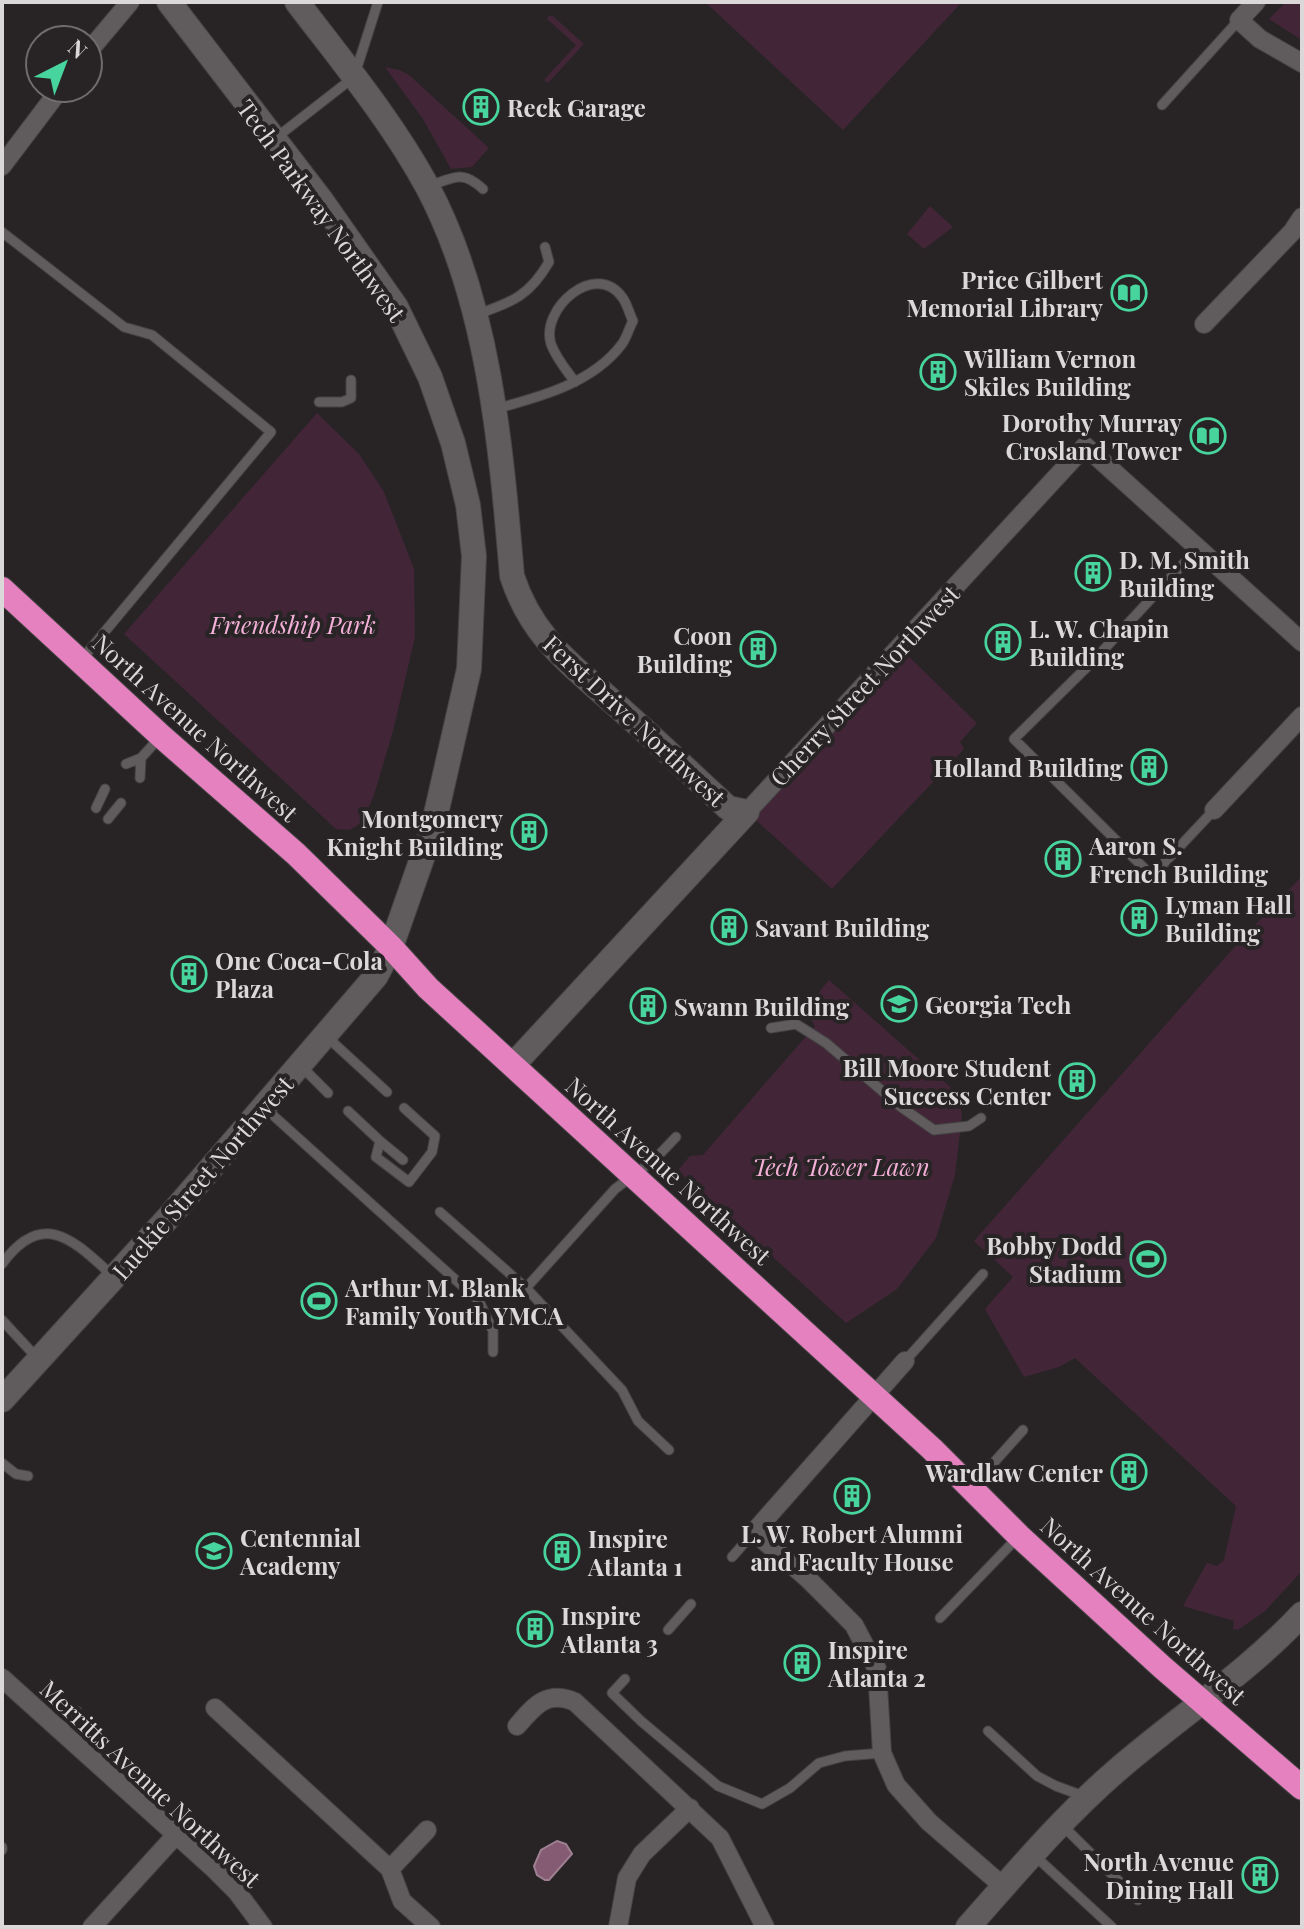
<svg xmlns="http://www.w3.org/2000/svg" width="1304" height="1929" font-family="'Playfair Display',serif">
<style>
.green{fill:#422637}
.water{fill:#845b73;stroke:#9e8092;stroke-width:2}
.lines{fill:none;stroke-linecap:round;stroke-linejoin:round}
.lane-casing{stroke:#454344;stroke-width:11}
.street-casing{stroke:#454344;stroke-width:20}
.secondary-casing{stroke:#454344;stroke-width:26}
.highway-casing{stroke:#454344;stroke-width:26}
.lane{stroke:#605c5e;stroke-width:9}
.street{stroke:#605c5e;stroke-width:18}
.secondary{stroke:#605c5e;stroke-width:24}
.highway{stroke:#e481be;stroke-width:24}
.labels{text-anchor:middle;dominant-baseline:central;stroke-width:8;stroke-linejoin:round;paint-order:stroke}
.poi-label{font-size:24px;font-weight:bold;fill:#dad8d9;stroke:#282426;text-anchor:start}
.street-label{font-size:24px;fill:#dad8d9;stroke:#282426}
.park-label{font-size:24px;font-style:italic;fill:#f5b0d8;stroke:#282426}
</style>
<rect width="100%" height="100%" fill="#282426"/>
<path class="green" d="M705,2H962L843,130Z
M1286,2H1302V40L1269,19Z
M549,16H553L584,44L548,83L544,80L576,45L547,19Z
M385,67L399,70L409,75L489,148L472,167L451,169L423,119Z
M930,206L953,227L924,249L907,234Z
M317,413L359,454L384,492L414,569L415,637L393,731L374,795L362,823L349,830L336,829L124,634Z
M899,647L977,723L960,742L964,749L832,889L747,812Z
M1300,878L1302,880V1571L1265,1611L1238,1630L1233,1629L1234,1621L1183,1606L1207,1563L1217,1566L1224,1560L1236,1506L1075,1358L1059,1367L1024,1377L985,1309L1013,1277L974,1241L1238,943Z
M829,980L958,1094L962,1115L955,1175L936,1238L897,1289L846,1323L681,1174L679,1169L690,1156L703,1155L815,1026L805,1009Z"/>
<path class="water" d="M557,1841L566,1844L572,1854L549,1880H545L537,1875L534,1866L541,1850Z"/>
<g class="lines">
<defs>
<path id="lane" d="M1162,105L1239,20
M277,137L354,77L378,2
M429,186C453,178 462,169 483,189
M2,232L124,327L152,335L271,432L82,659
M478,314C513,302 530,295 549,262L545,247
M319,402H342L351,398V380
M495,409C540,397 593,383 622,344C627,337 629,328 633,321C629,313 627,303 622,297C595,260 540,309 551,344C556,358 567,371 575,382
M1199,547L1095,659L1014,739L1152,876L1214,810
M126,764L141,758L161,736
M140,778L141,758
M96,808L105,789
M108,819L121,803
M771,1028L796,1024L826,1043L901,1107L934,1130L969,1126L981,1118
M326,1036L387,1092
M300,1065L328,1093
M266,1109L479,1301L493,1331V1352
M348,1111L380,1141L376,1157L409,1182L432,1152L435,1136L404,1108
M380,1141L403,1160
M440,1212L526,1288L622,1390L638,1421L669,1450
M2,1264C44,1206 76,1243 114,1277
M526,1288L615,1189L655,1159L676,1137
M2,1320L38,1359
M905,1361L983,1274
M2,1463L16,1474L28,1476
M972,1487L1023,1430
M732,1557L754,1532
M940,1618L1017,1538
M668,1630L691,1604
M625,1679L612,1693L641,1721L718,1786L762,1804L790,1788L819,1763L845,1756L882,1753
M59,1730L77,1711
M988,1731L1037,1776L1056,1786L1086,1797
M1062,1825L1138,1900
M2,1847V1850
M1034,1855L1112,1927"/>
<path id="street" d="M1256,2L1239,20L1260,39L1302,63
M88,52L130,2
M2,166L61,88
M1204,324L1292,232L1302,217
M1214,810L1302,716
M747,812L1085,446L1302,642
M905,1361L754,1532L807,1578L854,1625L877,1669L882,1753L896,1785L929,1822L1004,1887
M2,1678L212,1867L237,1892L263,1927
M215,1708L390,1869L402,1901L431,1927
M517,1726C535,1705 547,1690 575,1702L720,1838L765,1927
M390,1869L427,1830
M92,1927L176,1835
M618,1927L627,1878L642,1854L690,1808"/>
<path id="secondary" d="M297,2C342,61 391,120 427,186C489,302 501,447 512,576C533,641 576,668 624,712C659,743 693,776 728,808L747,812
M513,1065L747,812
M2,1400L168,1218L376,976L391,947L433,827L469,669L474,556L468,505L453,443L430,377L396,307L321,200L169,2
M968,1927C1015,1874 1062,1818 1115,1772C1177,1718 1246,1674 1302,1614"/>
<path id="highway" d="M2,589L161,736L296,854L391,947L428,988L932,1449L1019,1536L1162,1667L1302,1788"/>
</defs>
<use href="#lane" class="lane-casing"/>
<use href="#street" class="street-casing"/>
<use href="#secondary" class="secondary-casing"/>
<use href="#highway" class="highway-casing"/>
<use href="#lane" class="lane"/>
<use href="#street" class="street"/>
<use href="#secondary" class="secondary"/>
<use href="#highway" class="highway"/>
</g>
<defs>
<symbol id="building-ring" viewBox="-11 -11 22 22"><circle r="9.5" fill="#282426" stroke="#47d49d" stroke-width="1.5"/><path d="M-4-6H4V6H1V3H-1V6H-4ZM-2.5-4.3h1.7v1.8h-1.7ZM.8-4.3h1.7v1.8H.8ZM-2.5-1h1.7V.8h-1.7ZM.8-1h1.7V.8H.8Z" fill="#47d49d"/></symbol>
<symbol id="library-ring" viewBox="-11 -11 22 22"><circle r="9.5" fill="#282426" stroke="#47d49d" stroke-width="1.5"/><path d="M-6-4Q-3-5.5-.7-3.5V5Q-3 3-6 4ZM6-4Q3-5.5 .7-3.5V5Q3 3 6 4Z" fill="#47d49d"/></symbol>
<symbol id="university-ring" viewBox="-11 -11 22 22"><circle r="9.5" fill="#282426" stroke="#47d49d" stroke-width="1.5"/><path d="M0-5L7-2L0 1L-7-2ZM-4 1L0 2.5L4 1V4Q0 6-4 4Z" fill="#47d49d"/></symbol>
<symbol id="stadium-ring" viewBox="-11 -11 22 22"><circle r="9.5" fill="#282426" stroke="#47d49d" stroke-width="1.5"/><path d="M0-5a6.5 5 0 1 0 0 10a6.5 5 0 1 0 0-10ZM-3.5-1.8h7v3.6h-7Z" fill="#47d49d"/></symbol>
<symbol id="school-ring" viewBox="-11 -11 22 22"><circle r="9.5" fill="#282426" stroke="#47d49d" stroke-width="1.5"/><path d="M0-5L7-2L0 1L-7-2ZM-4 1L0 2.5L4 1V4Q0 6-4 4Z" fill="#47d49d"/></symbol>
</defs>
<g fill-rule="evenodd">
<use href="#building-ring" x="461" y="87" width="40" height="40"/>
<use href="#library-ring" x="1109" y="273" width="40" height="40"/>
<use href="#building-ring" x="918" y="352" width="40" height="40"/>
<use href="#library-ring" x="1188" y="416" width="40" height="40"/>
<use href="#building-ring" x="1073" y="553" width="40" height="40"/>
<use href="#building-ring" x="983" y="622" width="40" height="40"/>
<use href="#building-ring" x="738" y="629" width="40" height="40"/>
<use href="#building-ring" x="1129" y="747" width="40" height="40"/>
<use href="#building-ring" x="509" y="812" width="40" height="40"/>
<use href="#building-ring" x="1043" y="839" width="40" height="40"/>
<use href="#building-ring" x="1119" y="898" width="40" height="40"/>
<use href="#building-ring" x="709" y="907" width="40" height="40"/>
<use href="#building-ring" x="169" y="954" width="40" height="40"/>
<use href="#university-ring" x="879" y="984" width="40" height="40"/>
<use href="#building-ring" x="628" y="986" width="40" height="40"/>
<use href="#building-ring" x="1057" y="1061" width="40" height="40"/>
<use href="#stadium-ring" x="1128" y="1239" width="40" height="40"/>
<use href="#stadium-ring" x="299" y="1281" width="40" height="40"/>
<use href="#building-ring" x="1109" y="1452" width="40" height="40"/>
<use href="#building-ring" x="832" y="1476" width="40" height="40"/>
<use href="#school-ring" x="194" y="1531" width="40" height="40"/>
<use href="#building-ring" x="542" y="1532" width="40" height="40"/>
<use href="#building-ring" x="515" y="1609" width="40" height="40"/>
<use href="#building-ring" x="782" y="1643" width="40" height="40"/>
<use href="#building-ring" x="1240" y="1855" width="40" height="40"/>
</g>
<g class="labels">
<g class="poi-label">
<text x="507" y="107">Reck Garage</text>
<text x="1103" y="279" text-anchor="end">Price Gilbert<tspan x="1103" dy="28">Memorial Library</tspan></text>
<text x="964" y="358">William Vernon<tspan x="964" dy="28">Skiles Building</tspan></text>
<text x="1182" y="422" text-anchor="end">Dorothy Murray<tspan x="1182" dy="28">Crosland Tower</tspan></text>
<text x="1119" y="559">D. M. Smith<tspan x="1119" dy="28">Building</tspan></text>
<text x="1029" y="628">L. W. Chapin<tspan x="1029" dy="28">Building</tspan></text>
<text x="732" y="635" text-anchor="end">Coon<tspan x="732" dy="28">Building</tspan></text>
<text x="1123" y="767" text-anchor="end">Holland Building</text>
<text x="503" y="818" text-anchor="end">Montgomery<tspan x="503" dy="28">Knight Building</tspan></text>
<text x="1089" y="845">Aaron S.<tspan x="1089" dy="28">French Building</tspan></text>
<text x="1165" y="904">Lyman Hall<tspan x="1165" dy="28">Building</tspan></text>
<text x="755" y="927">Savant Building</text>
<text x="215" y="960">One Coca-Cola<tspan x="215" dy="28">Plaza</tspan></text>
<text x="925" y="1004">Georgia Tech</text>
<text x="674" y="1006">Swann Building</text>
<text x="1051" y="1067" text-anchor="end">Bill Moore Student<tspan x="1051" dy="28">Success Center</tspan></text>
<text x="1122" y="1245" text-anchor="end">Bobby Dodd<tspan x="1122" dy="28">Stadium</tspan></text>
<text x="345" y="1287">Arthur M. Blank<tspan x="345" dy="28">Family Youth YMCA</tspan></text>
<text x="1103" y="1472" text-anchor="end">Wardlaw Center</text>
<text x="852" y="1533" text-anchor="middle">L. W. Robert Alumni<tspan x="852" dy="28">and Faculty House</tspan></text>
<text x="240" y="1537">Centennial<tspan x="240" dy="28">Academy</tspan></text>
<text x="588" y="1538">Inspire<tspan x="588" dy="28">Atlanta 1</tspan></text>
<text x="561" y="1615">Inspire<tspan x="561" dy="28">Atlanta 3</tspan></text>
<text x="828" y="1649">Inspire<tspan x="828" dy="28">Atlanta 2</tspan></text>
<text x="1234" y="1861" text-anchor="end">North Avenue<tspan x="1234" dy="28">Dining Hall</tspan></text>
</g>
<g class="street-label">
<text transform="translate(322 210) rotate(54)">Tech Parkway Northwest</text>
<text transform="translate(864 685) rotate(-47)">Cherry Street Northwest</text>
<text transform="translate(635 720) rotate(43)">Ferst Drive Northwest</text>
<text transform="translate(196 727) rotate(42)">North Avenue Northwest</text>
<text transform="translate(669 1170) rotate(42)">North Avenue Northwest</text>
<text transform="translate(202 1177) rotate(-49)">Luckie Street Northwest</text>
<text transform="translate(1144 1610) rotate(42)">North Avenue Northwest</text>
<text transform="translate(151 1783) rotate(43)">Merritts Avenue Northwest</text>
</g>
<g class="park-label">
<text x="293" y="624">Friendship Park</text>
<text x="841" y="1166">Tech Tower Lawn</text>
</g>
</g>
<rect width="1304" height="1929" fill="none" stroke="#dad8d9" stroke-width="8"/>
<g transform="translate(64 64) rotate(42)"><circle r="38" fill="#282426" stroke="#6f6c6e" stroke-width="2"/>
<path d="M0-6L14 30L0 20L-14 30Z" fill="#47d49d"/>
<text y="-12" font-size="22" font-weight="bold" text-anchor="middle" fill="#dad8d9">N</text>
</g>
</svg>
